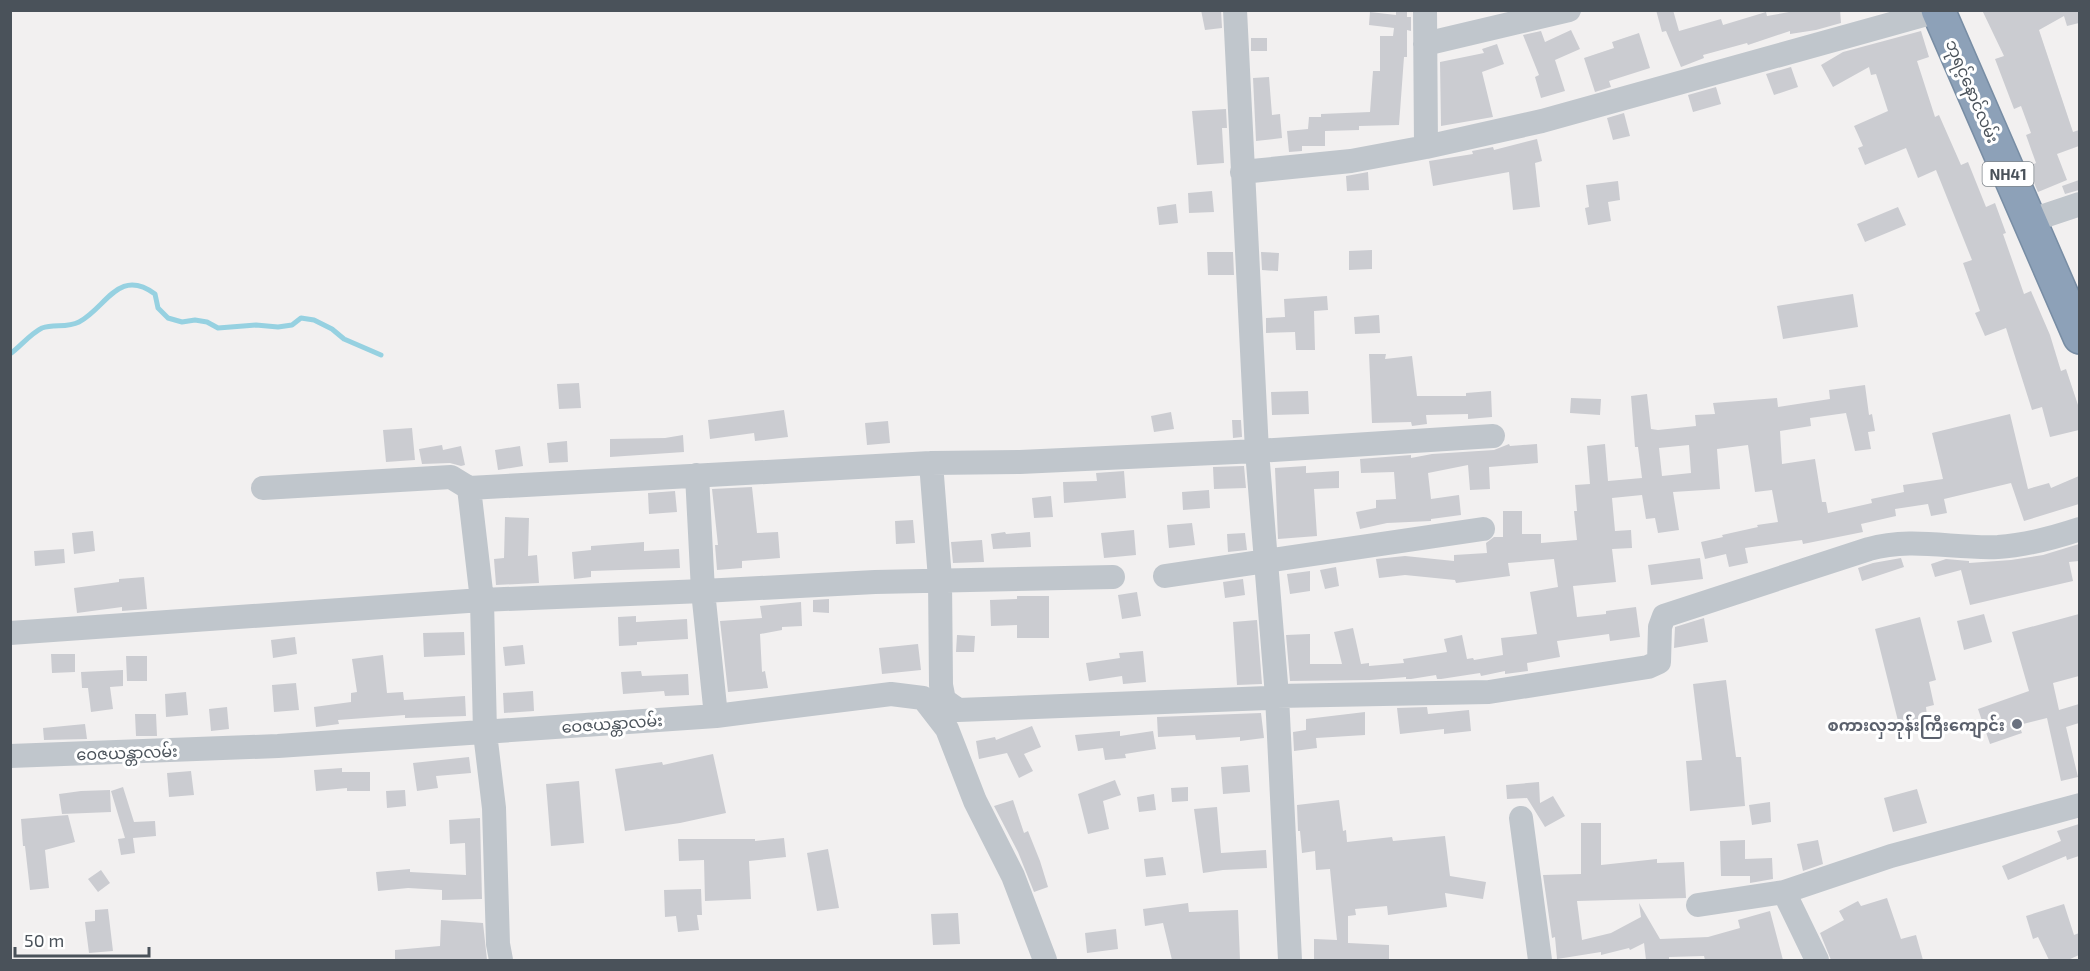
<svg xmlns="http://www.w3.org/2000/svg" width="2090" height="971" font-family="'Exo 2','Noto Sans Myanmar',sans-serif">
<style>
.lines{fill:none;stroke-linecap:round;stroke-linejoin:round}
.stream{stroke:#96d1e1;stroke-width:5}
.building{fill:#cbccd1;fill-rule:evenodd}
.highway-casing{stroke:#788da4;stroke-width:36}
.minor{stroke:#c0c6cc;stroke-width:24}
.highway{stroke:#8da1b8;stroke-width:33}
.worship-dot{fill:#6b7280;stroke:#fff;stroke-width:2}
.labels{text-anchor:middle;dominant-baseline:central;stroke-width:6;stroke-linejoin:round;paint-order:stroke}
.shield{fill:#fff;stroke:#80868c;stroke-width:1.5}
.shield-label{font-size:15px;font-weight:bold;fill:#4a525a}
.street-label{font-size:16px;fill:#4a525a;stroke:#fff}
.worship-label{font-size:16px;font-weight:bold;fill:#5b616d;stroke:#fff;text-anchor:end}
</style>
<rect width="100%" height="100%" fill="#f2f0f0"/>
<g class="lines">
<path class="stream" d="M10,354C21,346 30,334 42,328C54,324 67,328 79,322C106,308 118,267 155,294L158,308L168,318L182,322L195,320L207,322L218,328L256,325L278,327L292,325L301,318L314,320L332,329L344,339L381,355"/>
</g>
<path class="building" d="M1201,10H1221L1222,28L1205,30Z
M1396,10H1407V17H1411V31L1407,30V57H1404L1399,125L1359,126V130L1325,131V146H1302V151L1289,152L1287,131L1308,129L1309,117H1321V114L1370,112L1373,71H1380V36H1393L1394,28L1369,25L1370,12L1396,15Z
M1656,10H1673L1679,31L1721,19L1723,25L1766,12L1767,16L1800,10H1840L1841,23L1816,30L1790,34V31L1748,45L1747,43L1703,55L1704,58L1681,67L1666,31L1662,32Z
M1982,10H2078L2079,23L2067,26L2064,16L2039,30L2073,132L2079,130V146L2057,154L2067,180L2038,192L2027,167L2036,163L2026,135L2031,133L2021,106L2014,109L1995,59L2004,56Z
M1571,30L1580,49L1555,60L1565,91L1541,98L1535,77L1539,75L1523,35L1541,31L1545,42Z
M1921,31L1929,57L1917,61L1935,117L1939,115L1961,165L1968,162L1986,207L1995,203L2006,233L2003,234L2024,294L2031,291L2050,335L2061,371L2066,369L2079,408V430L2050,437L2042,407L2032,410L2006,328L1985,336L1975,313L1980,311L1963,263L1972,260L1936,170L1918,178L1906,148L1865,165L1858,148L1863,146L1854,126L1888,111L1876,74L1871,75L1869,67L1833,87L1821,65L1843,52Z
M1639,33L1650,68L1609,81L1611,87L1595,92L1584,58L1614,48L1612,42Z
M1251,38H1267V51H1251Z
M1497,44L1504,64L1482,72L1493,117L1441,126L1440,62L1484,53L1482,49Z
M1791,67L1798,87L1774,95L1766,74Z
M1269,77L1272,115L1280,114L1282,138L1256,141L1253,78Z
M1716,87L1721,104L1693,112L1688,95Z
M1226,109L1227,128H1222L1224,163L1197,165L1192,111Z
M1624,113L1630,136L1613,140L1607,118Z
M1537,139L1542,161L1535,163L1540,207L1513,210L1509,172L1433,186L1429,161L1473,154L1472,151L1493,147L1494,150Z
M1368,172L1369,190L1347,191L1346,176Z
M2079,180V190L2065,194L2062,186Z
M1618,181L1620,200L1608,202L1611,221L1588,225L1585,208L1589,207L1586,185Z
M1212,191L1214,212L1189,213L1188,193Z
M1176,204L1178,223L1159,225L1157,207Z
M1898,207L1906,225L1865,242L1857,224Z
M1372,250V269L1349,270V251Z
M1207,252H1233L1234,275H1208Z
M1261,252L1279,253L1278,271L1262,270Z
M1853,294L1858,327L1783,339L1777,306Z
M1327,296L1328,310L1314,311L1315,350H1296L1295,332L1266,333V318L1285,317L1284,299Z
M1379,315L1380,333L1355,334L1354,317Z
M1369,354H1386L1385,359L1412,356L1417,396H1466V393L1491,391L1492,417L1468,419V414L1426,415L1427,424L1412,426L1411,422L1372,423Z
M579,383L581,408L559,409L557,384Z
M1865,385L1869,415L1872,414L1875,431L1868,432L1871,449L1855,451L1846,413L1810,418L1811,426L1780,431L1782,464L1815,459L1822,502H1826L1828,513L1872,503L1871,499L1904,492L1903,485L1943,479L1932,433L2010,414L2028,489L2049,483L2051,488L2079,476V504L2024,521L2011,483L1944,499L1947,513L1931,516L1928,504L1895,509L1896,516L1861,524L1863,532L1803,544L1802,540L1745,548L1748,563L1729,567L1726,554L1705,559L1701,542L1723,537L1722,535L1758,527L1757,525L1778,522L1772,490L1755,492L1748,445L1717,449L1720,489L1673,492L1679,530L1658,533L1655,518L1646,519L1642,495L1612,498L1615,531L1631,530L1632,548L1612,549L1616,582L1573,586L1577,617L1606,614V611L1636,607L1640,637L1610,641L1609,634L1557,641L1560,657L1527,663L1528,671L1505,674V671L1481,676L1480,673L1441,679H1437L1436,675L1411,679H1406V677L1370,680L1290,681L1286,635L1310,634V664H1342L1334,632L1353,628L1361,664L1369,663V666L1404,663L1403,659L1447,652L1444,639L1462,635L1467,659L1473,658L1474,660L1503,655L1501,638L1537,634L1530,592L1558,587L1554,559L1508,563L1510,576L1456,583L1455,580L1405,575L1379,578L1376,559L1405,556L1454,561V555L1487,553L1486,543L1494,537H1503V511H1522V534H1541V543L1577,540L1574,511H1577L1575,485L1590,484L1587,446L1605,444L1608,481L1642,478L1638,447H1635L1631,396L1647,394L1651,429L1658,430L1696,426L1695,415L1715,414L1713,403L1777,398L1778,407L1830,399L1829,390ZM1689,445L1691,473L1662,476L1659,448Z
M1308,391L1309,414L1272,415L1271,392Z
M1571,398L1601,399L1600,415L1570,413Z
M784,410L788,437L755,441L754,433L710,439L708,420Z
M1171,412L1174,429L1154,432L1151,416Z
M1232,420H1241L1242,437L1233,438Z
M888,421L890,443L867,445L865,423Z
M412,428L415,460L386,462L383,430Z
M683,435L684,452L610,457V439L665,438Z
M567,441L568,462L549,463L547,443Z
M1509,444L1510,446L1537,444L1538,463L1489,467L1490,489L1470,490L1468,465L1428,473L1431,499L1459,495L1461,515L1431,519V521L1387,523L1360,529L1356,512L1376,508V500L1396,499L1394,472L1361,473L1360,459L1411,455V458L1432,454L1494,450Z
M442,445L443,450L461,446L465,465L461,466L450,463L422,464L419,449Z
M520,446L523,466L498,470L495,450Z
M1244,466L1246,488L1214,489L1213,467Z
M1306,466V473L1339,471V488L1314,489L1317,536L1278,539L1275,468Z
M1124,471L1126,498L1064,503L1063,482L1097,481L1096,473Z
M752,487L757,533L778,532L780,558L742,561V568L717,570L715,545H718L712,489Z
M1209,490L1210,508L1183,510L1182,492Z
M675,491L677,512L649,514L648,493Z
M1051,496L1053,517L1034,518L1032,498Z
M505,517L529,518L528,556L537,555L539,583L496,585L494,559L504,558Z
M913,520L915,543L896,544L895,521Z
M1192,523L1195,545L1169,548L1167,525Z
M1134,530L1136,555L1104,558L1101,533Z
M93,531L95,551L74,554L72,533Z
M1005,532L1006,534L1030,532L1031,547L993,549L991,534Z
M1245,533L1247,550L1228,552L1227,534Z
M982,540L984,562L953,563L951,542Z
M644,542V551L679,549L680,568L591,571V577L574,579L572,552L591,550V546Z
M2079,544V561L2069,562L2073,581L1970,605L1961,570L1935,577L1931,564L1946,559L1969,561V563L2011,560L2043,555Z
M64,549L65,563L35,566L34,551Z
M1700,558L1703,579L1651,585L1648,565Z
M1901,558L1904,567L1862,581L1858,568L1873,563Z
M1336,567L1339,586L1325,589L1320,570Z
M1310,571V591L1290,594L1287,574Z
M144,577L147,609L122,611V607L77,613L74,588L119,582V579Z
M1243,579L1245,595L1225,598L1223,582Z
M1137,592L1141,616L1122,619L1118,595Z
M1017,596H1049V638H1017V625L991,626L990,600L1017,599Z
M829,599V613L813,612V600Z
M801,602L802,626L782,627V630L760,634L762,672L765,671L768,688L728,692L720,621L762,618L760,606Z
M1984,614L1992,642L1964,650L1957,621Z
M2079,614V676L2053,683L2059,710L2079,704V723L2066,727L2078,777L2061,781L2047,718L2019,725L2022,733L1990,744L1978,709L2029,691L2012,632Z
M636,616V622L687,619L688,639L637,642V645L619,646L618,617Z
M1920,617L1936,680L1929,682L1934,705L1926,707L1928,726L1900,729L1875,629Z
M1704,618L1708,642L1674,648L1675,627Z
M1257,620L1262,684L1237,685L1233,622Z
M464,632L465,655L424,657L423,633Z
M957,635L975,636L974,652H956Z
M295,637L297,654L273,658L271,640Z
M918,644L921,670L882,674L879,648Z
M523,645L525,664L505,666L503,647Z
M1143,651L1146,682L1123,684L1122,676L1089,681L1086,663L1120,658L1119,653Z
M51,654H75V672L52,673Z
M383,655L387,693L403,692L404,700L465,696L466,716L405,718V715L338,720L339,724L316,727L314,707L351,702V693L357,692L352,659Z
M126,656H147V681H127Z
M123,670V686L110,687L113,709L91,712L88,688H82L81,672Z
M641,671L642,676L688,674L689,695L665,696L664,691L623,694L621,672Z
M1726,680L1736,757H1741L1745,806L1690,811L1686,761L1702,760L1693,684Z
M296,683L299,710L274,712L272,685Z
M533,691L534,711L504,713L503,693Z
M186,692L188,715L166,717L165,694Z
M227,707L229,729L211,731L209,709Z
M1427,707L1428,714L1469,710L1471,731L1444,734V729L1400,734L1397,708Z
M1365,712V735L1316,738L1317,748L1294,751L1293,732L1306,730V719Z
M1261,713L1264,738L1240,741V737L1196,740L1195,735L1158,737L1157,717Z
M135,714H156L157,736H136Z
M85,724L87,739L44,740L43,728Z
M1032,726L1041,747L1024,754L1033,771L1019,778L1007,753L979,759L976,741L995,737L996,740Z
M1120,731V736L1153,731L1156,749L1125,754L1126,758L1105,760L1103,748L1078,751L1075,735Z
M713,754L726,813L680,823L625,831L615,769L662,762L663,765Z
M469,757L471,773L436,776L438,788L417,791L413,763Z
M1248,765L1250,792L1223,794L1221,767Z
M342,768V772H370V791H347V788L316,791L314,770Z
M191,771L194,795L169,797L167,773Z
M1115,780L1121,795L1103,801L1109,829L1088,834L1078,794Z
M579,781L584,843L551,846L546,784Z
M1539,782L1540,803L1553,796L1565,816L1545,827L1527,798L1507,799L1506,785Z
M123,787L134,822L155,821L156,836L133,838L135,853L121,855L118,839L125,838L111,791Z
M1188,787V801L1172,802L1171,788Z
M1917,789L1927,823L1893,832L1884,798Z
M110,790L111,812L62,814L59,794L81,791Z
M405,790L406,806L387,808L386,791Z
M1154,794L1156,810L1139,812L1137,797Z
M1013,800L1024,833L1028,831L1040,861L1048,887L1034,892L1018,852L994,806Z
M1339,800L1343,831L1346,830L1347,842L1392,837L1393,841L1445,836L1450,876L1486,882L1483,899L1445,893L1447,907L1388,915L1387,906L1355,909L1356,915L1348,916V943L1389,945V960H1314V939L1337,940L1330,869L1316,870L1315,851L1302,853L1300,831H1298L1297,805Z
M1770,802L1771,822L1752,825L1749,805Z
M1217,807L1221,853L1266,850L1267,868L1223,870L1203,873L1194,809Z
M68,815L75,842L45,850L49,888L30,890L25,846H23L21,819Z
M480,818L482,899L442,900V890L408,888L378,891L376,872L410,869V872L466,875L465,843L450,844L449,820Z
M1581,823H1601V865L1657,859V863L1684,862L1686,898L1577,901L1582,940L1611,933L1641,917L1639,903L1660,939L1708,937L1740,928L1738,920L1770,911L1783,960H1705L1704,956L1669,957V960H1646L1644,943L1630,950L1629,948L1601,955V952L1557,959L1555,937L1552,938L1543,875L1581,874Z
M2079,824V856L2067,860L2066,856L2008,880L2002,866L2061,841L2057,831Z
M784,838L786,857L749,861L751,899L705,901L704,860L679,861L678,839H755V841Z
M1745,840V859L1772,858L1773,879L1750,883V876H1721L1720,841Z
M1818,840L1823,864L1803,871L1797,844Z
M828,849L839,908L817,911L807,853Z
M1163,857L1166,875L1146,877L1144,859Z
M101,870L110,883L98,892L88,879Z
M701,889L702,915H697L699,930L678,932L676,916L665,917L664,890Z
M1887,898L1901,939L1916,935L1923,960H1831L1820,933L1844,920L1839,911L1858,901L1861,906Z
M1188,903L1189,912L1238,910L1240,960H1172L1163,923L1145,926L1143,909Z
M2064,904L2074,935L2079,933V955L2068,960H2049L2038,937L2033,939L2026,916Z
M108,909L113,951L89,953L85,922L95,921V910Z
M958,913L960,944L933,945L931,914Z
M441,920L483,923L487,960H395V950L440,946Z
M1116,929L1118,949L1087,953L1085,933Z"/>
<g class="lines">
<defs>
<path id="highway" d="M1938,10L2080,337"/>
</defs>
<use href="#highway" class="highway-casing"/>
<path class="minor" d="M1235,10L1257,451L1277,696L1290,960
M1425,10L1426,147
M1425,44L1569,10
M1242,172L1351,161L1426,147L1542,121L1938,11
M2029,221L2080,204
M931,463L940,579L941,685L944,700L958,710L1268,698L1277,696L1489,692L1648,667L1659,662L1660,627L1664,616L1869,549C1912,537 1954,549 1998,547C2027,545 2053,538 2080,529
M697,475L703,591L716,716
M263,488L451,477L469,488L482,600L485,733L494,808L498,944L501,960
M469,488L931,463L1020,462L1257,451L1493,436
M1165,576L1483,529
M10,633L482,600L703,591L875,582L1113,577
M10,756L278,746L716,716L891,694L923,698L947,729L975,801L1013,876L1045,960
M1521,818L1540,960
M1784,892L1817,960
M1698,905L1784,892L1891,856L2080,805"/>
<use href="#highway" class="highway"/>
</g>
<circle class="worship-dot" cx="2017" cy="724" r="6"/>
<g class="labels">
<rect class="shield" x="1982.5" y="162" width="51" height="24" rx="4.5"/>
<g class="shield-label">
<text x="2008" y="174">NH41</text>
</g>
<g class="street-label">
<text transform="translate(1973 91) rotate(67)">ဘုရင့်နောင်လမ်း</text>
<text transform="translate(612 723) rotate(-4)">ဝေဇယန္တာလမ်း</text>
<text transform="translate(127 752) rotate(-2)">ဝေဇယန္တာလမ်း</text>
</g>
<g class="worship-label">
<text x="2005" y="724">စကားလှဘုန်းကြီးကျောင်း</text>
</g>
</g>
<rect width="2090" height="971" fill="none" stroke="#4a525a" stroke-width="24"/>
<path d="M15 947v9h134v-9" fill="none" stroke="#4a525a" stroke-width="3"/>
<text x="24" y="947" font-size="18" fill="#4a525a" stroke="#ffffff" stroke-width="4.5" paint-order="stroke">50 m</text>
</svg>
